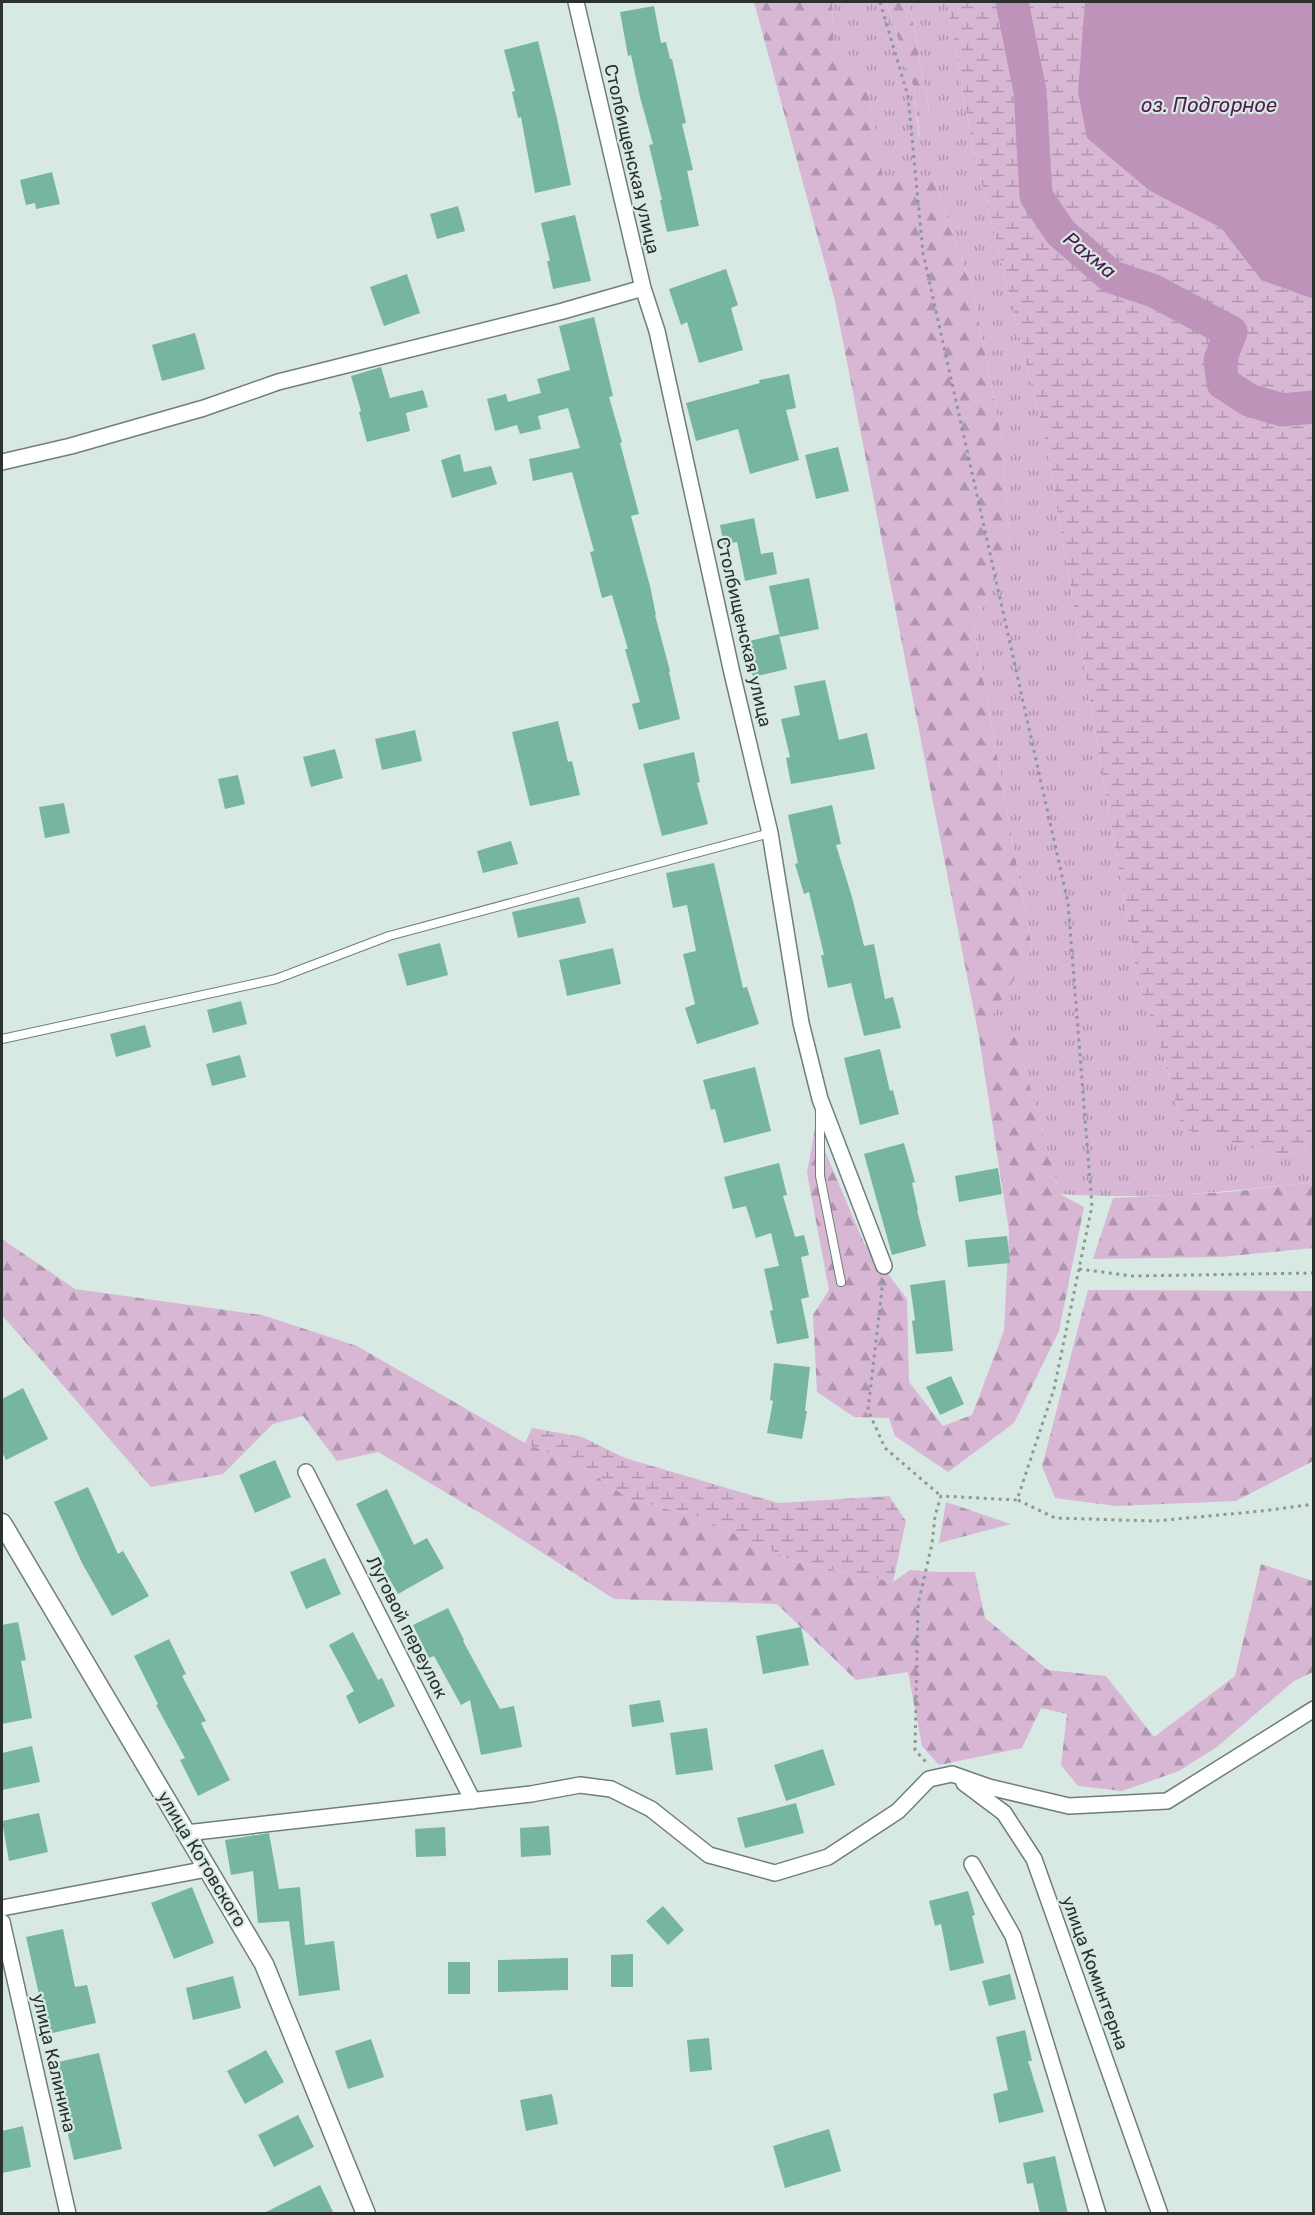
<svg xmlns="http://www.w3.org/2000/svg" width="1315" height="2215" font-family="Rubik,sans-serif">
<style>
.grass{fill:url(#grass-tufts)}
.forest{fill:url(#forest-firs)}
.wetland{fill:url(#wetland-marsh)}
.water{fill:#bd93b9}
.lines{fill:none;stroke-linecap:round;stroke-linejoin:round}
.river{stroke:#bd93b9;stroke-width:33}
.building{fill:#76b5a0}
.service-casing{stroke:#707e79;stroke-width:10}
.minor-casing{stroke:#707e79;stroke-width:18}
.tertiary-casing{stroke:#707e79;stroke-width:21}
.path{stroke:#8d9995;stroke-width:3;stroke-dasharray:3 4.5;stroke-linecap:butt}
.service{stroke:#fff;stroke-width:8}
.minor{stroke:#fff;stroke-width:15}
.tertiary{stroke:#fff;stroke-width:18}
.labels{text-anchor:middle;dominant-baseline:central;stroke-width:4.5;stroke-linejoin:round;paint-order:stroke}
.street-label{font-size:18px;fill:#2b312f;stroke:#d8e9e3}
.water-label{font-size:20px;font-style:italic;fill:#4e1b4c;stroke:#d8e9e3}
</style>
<defs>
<pattern id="grass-tufts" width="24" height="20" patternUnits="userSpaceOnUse" patternTransform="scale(1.5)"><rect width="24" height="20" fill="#d8b7d5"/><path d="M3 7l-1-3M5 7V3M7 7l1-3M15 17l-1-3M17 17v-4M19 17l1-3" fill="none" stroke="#af95ad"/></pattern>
<pattern id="forest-firs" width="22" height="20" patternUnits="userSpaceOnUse" patternTransform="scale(1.5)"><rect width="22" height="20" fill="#d8b7d5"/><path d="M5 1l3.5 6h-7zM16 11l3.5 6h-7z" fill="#af95ad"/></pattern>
<pattern id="wetland-marsh" width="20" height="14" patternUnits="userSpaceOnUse" patternTransform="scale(1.5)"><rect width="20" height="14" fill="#d8b7d5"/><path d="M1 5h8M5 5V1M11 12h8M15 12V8" fill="none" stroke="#af95ad"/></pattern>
</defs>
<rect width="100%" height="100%" fill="#d8e9e3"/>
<path class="grass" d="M832,2H886L914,88L919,137L930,114L909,2H947L973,148L1046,444L1138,981L1164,1057L1182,1129L1273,1154L1313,1151V1182C1228,1192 1146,1200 1060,1194L1015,1035L979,1037L1032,949L974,628L1010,545L1001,436L973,291L934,179L883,178L867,85L834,46Z"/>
<path class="forest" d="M754,2H832L834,46L867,85L883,177L934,179L973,291L1001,436L1010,545L974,628L1032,949L980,1036L1015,1034L1060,1194L1084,1207L1059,1331L1014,1423L948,1472L895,1436L889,1418L854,1417L817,1392L813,1315L829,1290L807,1173L815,1128L864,1243L907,1299L909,1382L943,1426L972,1415L1004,1331L1009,1231L979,1037L835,301Z
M886,2H909L930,115L920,139L914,88Z
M1313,1182V1248L1220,1257L1093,1259L1113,1198L1229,1192Z
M2,1239L75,1289L262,1315L357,1346L525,1443L586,1469L631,1500L699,1517L796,1562L893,1582L910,1570L938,1572H975L985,1618L1048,1670L1106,1676L1154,1737L1235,1676L1261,1564L1313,1581V1672L1294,1681L1217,1747L1179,1771L1122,1791L1078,1786L1061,1765L1067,1714L1041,1708L1022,1748L939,1765L922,1746L908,1672L856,1680L777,1604L614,1599L490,1519L378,1452L337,1461L303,1416L273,1424L223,1474L151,1487L2,1315Z
M1088,1290L1313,1291V1461L1236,1501L1116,1506L1055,1498L1042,1466Z
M946,1502L1011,1524L939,1543Z"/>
<path class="wetland" d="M947,2H1085L1084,24L1150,191L1221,228L1261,280L1313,299V1151L1273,1154L1182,1129L1164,1057L1138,981L1046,444L973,148Z
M532,1428L582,1437L625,1458L778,1503L889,1496L906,1521L893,1582L796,1562L699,1517L631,1500L586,1469L525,1443Z"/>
<path class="water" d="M1085,2H1313V299L1261,280L1221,228L1150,191L1087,138L1078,92Z"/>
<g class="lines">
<path class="river" d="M1012,2L1030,91L1036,196L1061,233L1112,277L1154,291L1231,332L1220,360L1223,383L1249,400L1282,410L1314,407"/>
</g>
<path class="building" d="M654,6L661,43L666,42L670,59H672L686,123L682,124L693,170L687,171L699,226L667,232L660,200H662L649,145L653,144L640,97L631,55L628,56L620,12Z
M538,41L556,114L571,185L535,193L521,117L518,118L512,92L515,91L504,50Z
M52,172L60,204L36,209L35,203L26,205L20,180Z
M458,206L465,231L437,239L430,214Z
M575,215L591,281L553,289L547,261H550L541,223Z
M726,269L738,305L731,308L743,350L699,363L687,322L681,325L669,289Z
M407,274L420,313L384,326L370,287Z
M594,317L613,396L609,397L622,442L620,443L639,514L631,516L650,586L656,615H655L670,671L669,672L680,719L639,730L632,704L640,702L625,649H628L612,595L602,598L590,552L594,551L572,472L533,481L529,459L580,448L568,408L538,416L541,429L520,434L517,425L495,431L487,399L506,394L508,402L541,393L537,379L570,370L559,326Z
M195,333L205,369L162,381L152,345Z
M381,367L390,398L423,390L428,407L406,413L410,431L367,442L359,412L361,411L351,376Z
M789,374L796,408L786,410L799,460L750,474L738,429L696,441L686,403L760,383L759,380Z
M838,447L849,491L816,499L805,455Z
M460,454L464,472L491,466L497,484L452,498L441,460Z
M754,518L761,554L773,552L777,574L745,581L737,542L724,545L720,525Z
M809,578L819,629L780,637L769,586Z
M779,634L787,669L753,677L745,642Z
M825,680L839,740L867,733L875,769L791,784L786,758L790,757L781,719L800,715L794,686Z
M558,721L568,762L572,761L580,795L530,806L512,732Z
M415,730L422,761L382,770L375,739Z
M335,749L343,778L311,787L303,757Z
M694,752L700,782L697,783L708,824L662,836L643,764Z
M238,775L245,804L225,809L218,779Z
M64,803L70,833L45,838L39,807Z
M832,805L841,844L836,845L852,897L864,946L874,944L885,999L893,997L901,1028L864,1036L851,983L828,988L821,955H824L809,892L804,894L795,864L798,863L788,815Z
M511,841L518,864L483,873L477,851Z
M714,863L743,988L747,987L759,1024L697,1044L685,1008L695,1004L683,954L696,951L687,905L673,908L666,873Z
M579,897L586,923L518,938L512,912Z
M440,943L448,975L407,986L398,954Z
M613,948L621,984L567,996L559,960Z
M241,1001L247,1024L213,1033L207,1010Z
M145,1025L151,1047L116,1057L110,1034Z
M880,1049L890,1091L893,1090L899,1114L860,1125L844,1058Z
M240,1055L246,1077L212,1086L206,1064Z
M755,1067L771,1131L724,1143L715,1109L711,1110L703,1080Z
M904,1143L915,1182L912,1183L918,1210H917L926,1246L892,1255L864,1154Z
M779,1163L787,1195L783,1196L795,1237L804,1235L809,1255L801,1257L809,1297L801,1299L809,1338L777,1344L770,1311L773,1310L764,1269L779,1266L771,1233L756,1238L746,1206L733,1209L724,1177Z
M998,1168L1002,1194L959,1202L955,1176Z
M1007,1236L1010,1263L968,1267L965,1240Z
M945,1280L953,1351L916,1354L912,1321L915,1320L910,1285Z
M774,1363L810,1367L805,1411H807L802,1439L767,1433L773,1401L770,1400Z
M951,1376L964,1404L940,1415L926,1387Z
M23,1388L48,1439L6,1460L2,1452V1399Z
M275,1460L291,1497L255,1513L239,1475Z
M88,1487L118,1554L123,1551L149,1596L112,1616L82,1563L54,1502Z
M387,1489L414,1545L427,1538L444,1568L398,1594L381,1564L385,1562L356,1504Z
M325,1558L341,1594L306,1609L290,1572Z
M448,1608L464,1640L463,1641L500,1709L514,1706L522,1747L481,1755L470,1700L461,1705L434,1656L429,1658L413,1625Z
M18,1622L26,1660L21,1661L32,1718L2,1724V1625Z
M801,1627L809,1665L763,1674L756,1636Z
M353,1632L378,1680L382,1678L395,1706L359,1724L346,1696L354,1691L329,1645Z
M169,1639L186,1674L182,1676L206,1721L201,1723L230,1780L198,1796L180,1760L185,1758L156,1705L158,1704L134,1656Z
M660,1700L664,1722L632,1727L629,1705Z
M707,1728L713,1770L676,1775L670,1733Z
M32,1746L40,1782L2,1790V1753Z
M823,1749L835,1785L786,1801L774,1765Z
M796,1803L804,1833L745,1848L737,1818Z
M39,1813L48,1852L9,1861L2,1821Z
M549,1826L551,1855L521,1857L520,1828Z
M445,1827L446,1856L416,1857L415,1829Z
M269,1833L279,1889L300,1887L305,1945L334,1941L340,1990L299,1996L289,1921L258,1923L253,1871L231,1875L225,1840Z
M192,1887L214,1943L174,1959L151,1903Z
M968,1891L975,1915L972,1916L984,1963L950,1971L941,1924L935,1926L929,1901Z
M663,1906L684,1930L668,1945L646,1921Z
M63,1929L75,1987L87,1985L96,2023L48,2034L26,1937Z
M633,1954V1987H611V1955Z
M568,1958V1990L498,1992V1960Z
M448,1962H470V1994H448Z
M1010,1974L1016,1999L989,2006L982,1981Z
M233,1976L241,2008L193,2020L186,1988Z
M1025,2030L1032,2061H1028L1044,2112L999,2123L993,2094L1008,2090L996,2037Z
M709,2038L712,2070L690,2072L687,2040Z
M371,2039L384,2077L348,2089L335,2051Z
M266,2050L284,2082L245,2104L227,2071Z
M99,2053L122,2149L74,2160L65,2122L71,2121L58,2062Z
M552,2094L558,2124L526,2131L520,2100Z
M298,2115L314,2147L274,2167L258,2135Z
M23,2126L31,2167L2,2173V2131Z
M829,2129L841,2171L785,2188L773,2146Z
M1055,2156L1068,2214H1040L1033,2183L1027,2184L1023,2163Z
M320,2185L334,2214H262Z"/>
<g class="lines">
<defs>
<path id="service" d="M2,1039L276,979L389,936L770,833
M820,1109V1176L841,1282"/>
<path id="minor" d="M576,2L643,288L657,331L732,673L770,833L801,1023L820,1099L884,1266
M2,462L71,446L204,408L278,382L563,311L643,288
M306,1472L473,1801
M964,1783L1004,1813L1034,1859L1160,2214
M186,1833L531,1794L580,1785L611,1789L651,1809L709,1855L775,1873L828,1857L898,1811L929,1779L952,1774L989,1787L1069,1806L1167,1801L1314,1709
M972,1864L1013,1936L1098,2214
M2,1908L207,1869
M2,1922L68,2214"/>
<path id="tertiary" d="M2,1523L264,1964L366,2214"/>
</defs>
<use href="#service" class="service-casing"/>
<use href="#minor" class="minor-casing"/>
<use href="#tertiary" class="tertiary-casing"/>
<path class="path" d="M880,2L908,96L923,253L1068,903L1092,1206L1054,1389L1017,1500L941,1496L935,1516L932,1544L918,1604L915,1750L926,1762
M1079,1269L1132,1276L1314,1273
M883,1280L868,1410L885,1448L941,1496
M1018,1500L1055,1518L1155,1521L1262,1511L1314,1504"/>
<use href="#service" class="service"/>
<use href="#minor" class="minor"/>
<use href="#tertiary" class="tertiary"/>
</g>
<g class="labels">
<g class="street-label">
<text transform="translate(632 159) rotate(77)">Столбищенская улица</text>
<text transform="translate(744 632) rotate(77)">Столбищенская улица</text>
<text transform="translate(407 1627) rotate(63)">Луговой переулок</text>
<text transform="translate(202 1859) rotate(59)">улица Котовского</text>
<text transform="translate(1095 1973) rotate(70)">улица Коминтерна</text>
<text transform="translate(54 2063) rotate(77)">улица Калинина</text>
</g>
<g class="water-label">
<text x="1209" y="105">оз. Подгорное</text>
<text transform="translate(1090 255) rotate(39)">Рахма</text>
</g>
</g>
<rect width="1315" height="2215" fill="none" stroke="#2b312f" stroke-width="6"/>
</svg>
